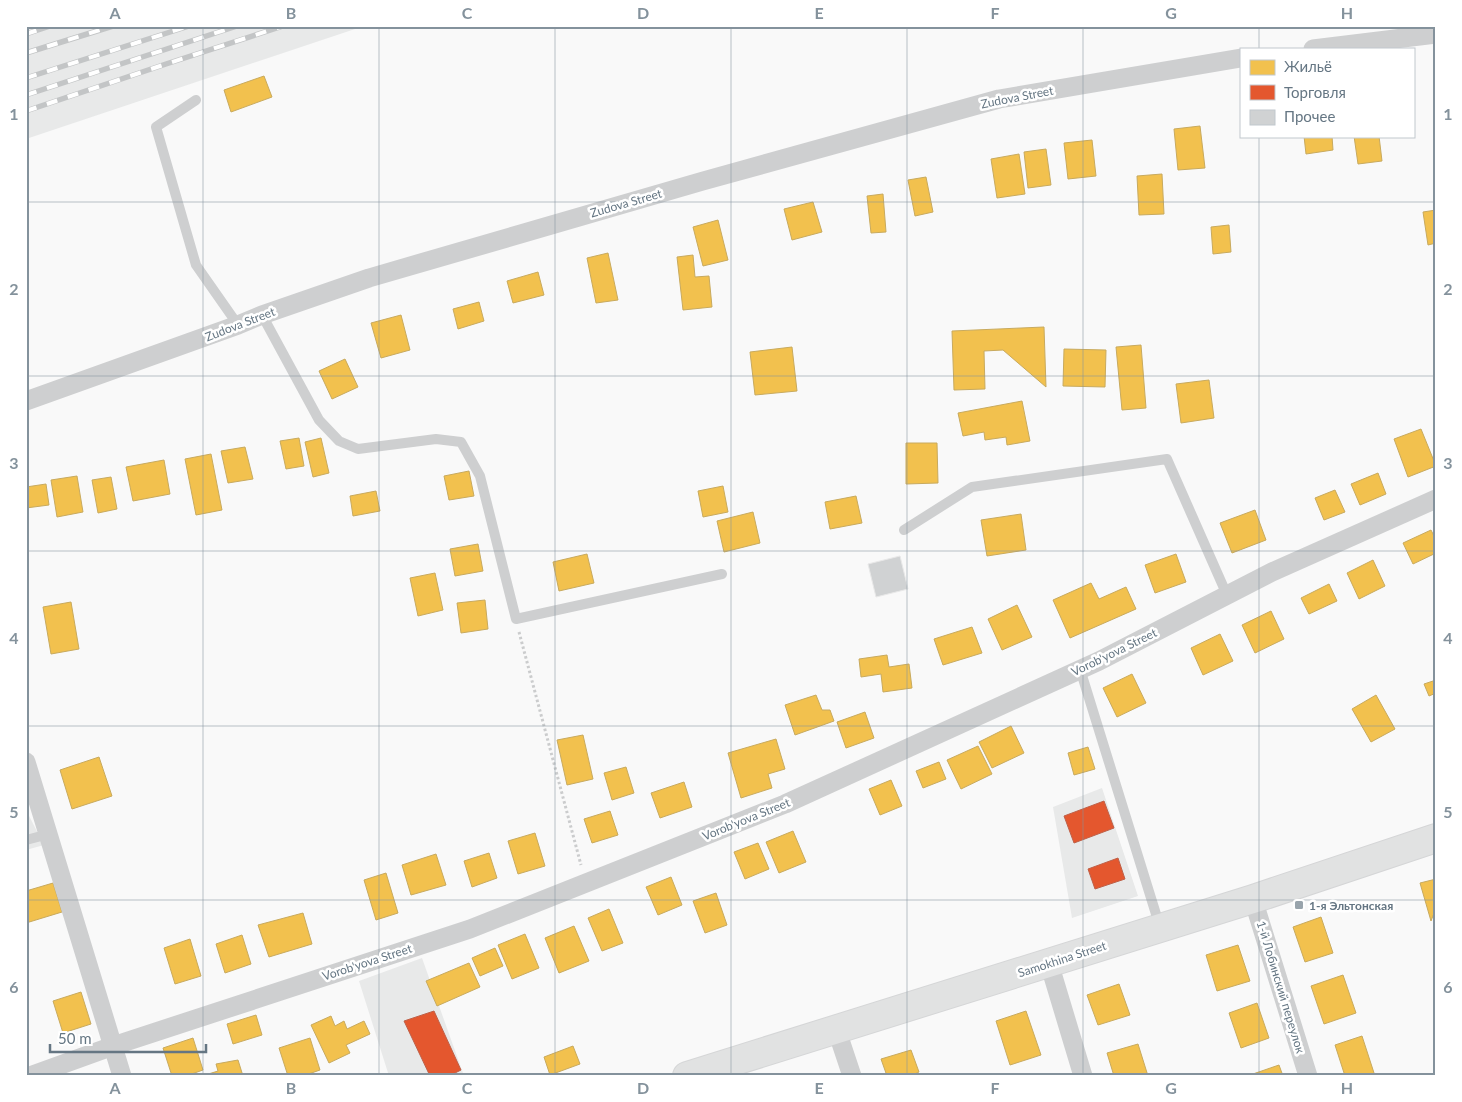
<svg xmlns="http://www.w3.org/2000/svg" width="1462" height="1102" font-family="Lato,sans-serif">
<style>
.built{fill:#e8e9e9}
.homes{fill:#f2c14e;stroke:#c8aa5e}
.shops{fill:#e4572e;stroke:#be6048}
.building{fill:#d0d2d3;stroke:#e8e8e8}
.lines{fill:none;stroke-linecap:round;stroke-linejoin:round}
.secondary-casing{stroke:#d5d6d7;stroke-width:30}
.path{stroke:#cbcccd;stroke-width:3;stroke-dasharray:2.5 2.5;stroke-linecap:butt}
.lane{stroke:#cecfd0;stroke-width:10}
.street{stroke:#cecfd0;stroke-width:19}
.secondary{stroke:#e1e2e2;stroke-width:28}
.rail-casing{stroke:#c3c5c6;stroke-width:5.5}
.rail{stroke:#fff;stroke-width:4;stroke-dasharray:11;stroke-linecap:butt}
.grid{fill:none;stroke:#84929c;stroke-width:1;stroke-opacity:0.55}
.poi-dot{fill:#99a4ac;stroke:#fff;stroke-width:2}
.labels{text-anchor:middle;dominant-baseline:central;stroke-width:5;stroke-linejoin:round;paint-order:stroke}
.street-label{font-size:12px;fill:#657683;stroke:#fff}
.poi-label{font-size:12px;font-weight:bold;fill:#657683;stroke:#fff;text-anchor:start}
.neatline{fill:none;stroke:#84929c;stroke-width:2}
.grid-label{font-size:16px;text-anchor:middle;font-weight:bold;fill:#84929c}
</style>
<rect width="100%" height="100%" fill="#f9f9f9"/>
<path class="built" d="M26,26H364L26,139Z
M1102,788L1138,896L1072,918L1053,807Z
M26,810L44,845L26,850Z
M422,958L464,1076H389L359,981Z"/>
<path class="homes" d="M264,76L272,97L231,112L224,90Z
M1200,126L1205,168L1178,170L1174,129Z
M1304,136H1332L1333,150L1306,154Z
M1354,136H1379L1382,161L1358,164Z
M1092,140L1096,176L1068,179L1064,143Z
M1046,149L1051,185L1028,188L1024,152Z
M1019,154L1025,194L997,198L991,159Z
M1162,174L1164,214L1139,215L1137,176Z
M926,177L933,212L915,216L908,180Z
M883,194L886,232L871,233L867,196Z
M813,202L822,232L792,240L784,209Z
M1436,210V243L1428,245L1423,212Z
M718,220L728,260L703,266L693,227Z
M1229,225L1231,252L1213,254L1211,227Z
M608,253L618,300L596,303L587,258Z
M693,255L695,277L709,276L712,307L683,310L677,257Z
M538,272L544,295L513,303L507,281Z
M479,302L484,321L458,329L453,309Z
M401,315L410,350L381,358L371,323Z
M1044,327L1046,387L1003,350L984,351L985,389L954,390L952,331Z
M1141,345L1146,408L1122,410L1116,347Z
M792,347L797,391L755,395L750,352Z
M1064,349L1106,350L1105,387L1063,386Z
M345,359L358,387L332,399L319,371Z
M1209,380L1214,418L1181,423L1176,384Z
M1022,401L1030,441L1007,445L1006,437L985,440L984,432L963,436L958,413Z
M1421,429L1436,466L1408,477L1394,439Z
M299,438L304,466L286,469L280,441Z
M321,438L329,473L313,477L305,442Z
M906,443H937L938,483L906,484Z
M245,447L253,479L228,483L221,451Z
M211,454L222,510L196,515L185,459Z
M164,460L170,494L133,501L126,467Z
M469,471L474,496L449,500L444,476Z
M1378,473L1386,494L1360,505L1351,484Z
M77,476L83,512L57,517L51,480Z
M111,477L117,509L98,513L92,480Z
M46,484L49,505L26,508V487Z
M723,486L728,512L703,517L698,491Z
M1335,490L1345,512L1324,520L1315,498Z
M376,491L380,511L353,516L350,496Z
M856,496L862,523L830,529L825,502Z
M1255,510L1266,540L1232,553L1220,523Z
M753,512L760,543L724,552L717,521Z
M1021,514L1026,550L987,556L981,520Z
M1431,530L1436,540V553L1413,564L1403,543Z
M478,544L483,571L455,576L450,549Z
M587,554L594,583L559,591L553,562Z
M1176,554L1186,582L1155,593L1145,565Z
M1373,560L1385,586L1359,599L1347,573Z
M435,573L443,610L418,616L410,578Z
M1091,583L1099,599L1126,587L1136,609L1070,638L1053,600Z
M1329,584L1337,601L1309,614L1301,598Z
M485,600L488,629L461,633L457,603Z
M71,602L79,649L51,654L43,607Z
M1017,605L1032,637L1002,650L988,619Z
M1271,611L1284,639L1255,653L1242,625Z
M972,627L982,653L943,665L934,639Z
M1220,634L1233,661L1203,675L1191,648Z
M887,655L889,667L909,664L912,688L883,692L881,674L861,677L859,659Z
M1132,674L1146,703L1117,717L1103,688Z
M1436,680V693L1429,696L1424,684Z
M816,695L822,710H830L834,721L795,735L785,705Z
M1376,695L1395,729L1371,742L1352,709Z
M865,712L874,738L846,748L837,722Z
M1011,726L1024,753L992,768L979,742Z
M583,735L593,779L567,785L557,740Z
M776,739L785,769L768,774L772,788L741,798L728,753Z
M978,746L992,774L961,789L947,760Z
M1088,747L1095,769L1074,775L1068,753Z
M99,757L112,796L72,809L60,770Z
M939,762L946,779L923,788L916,771Z
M626,767L634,793L612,800L604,773Z
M891,780L902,806L880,815L869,789Z
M684,782L692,807L660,818L651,793Z
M610,811L618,835L592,843L584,819Z
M793,831L806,862L779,873L766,842Z
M535,833L545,866L518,874L508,841Z
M758,843L769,869L745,879L734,852Z
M489,853L497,878L472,887L464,861Z
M436,854L446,885L411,895L402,865Z
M386,873L398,913L376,920L364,880Z
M671,877L682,905L658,915L646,887Z
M1436,879V908L1431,921L1420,883Z
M53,883L62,912L26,923V891Z
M716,893L727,925L705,933L693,901Z
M609,909L623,943L602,951L588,918Z
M303,913L312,944L269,957L258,925Z
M1321,917L1333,953L1305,962L1293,927Z
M574,926L589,961L559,973L545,938Z
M525,934L539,968L512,979L498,945Z
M242,935L251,964L225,973L216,944Z
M190,939L201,976L175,984L164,948Z
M1238,945L1250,981L1217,991L1206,955Z
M495,948L503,966L480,976L472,958Z
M469,963L480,987L437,1006L426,981Z
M1343,975L1356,1013L1324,1024L1311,986Z
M1119,984L1130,1015L1098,1025L1087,995Z
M81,992L91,1024L63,1033L53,1001Z
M1257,1003L1269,1038L1241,1048L1229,1013Z
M1026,1011L1041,1055L1010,1065L996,1021Z
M256,1015L262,1035L233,1044L227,1024Z
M331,1016L335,1026L344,1021L347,1029L364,1021L370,1034L346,1045L350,1053L329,1063L311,1025Z
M1362,1036L1375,1076H1345L1335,1045Z
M193,1038L203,1070L186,1076H172L163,1048Z
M310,1038L320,1070L303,1076H288L279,1048Z
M1138,1044L1148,1076H1114L1107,1053Z
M573,1046L580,1064L550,1075L544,1057Z
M911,1050L919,1072L910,1076H887L881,1059Z
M238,1060L243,1076H202L218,1071L216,1064Z
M1279,1065L1283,1076L1250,1075Z"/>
<path class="shops" d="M1104,801L1114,828L1074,843L1064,816Z
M1118,858L1125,879L1095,889L1088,869Z
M434,1011L461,1070L449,1076H430L404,1021Z"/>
<path class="building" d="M900,556L908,589L876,597L868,564Z"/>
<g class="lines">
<defs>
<path id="secondary" d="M687,1076L1253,899L1436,838"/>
</defs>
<use href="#secondary" class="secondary-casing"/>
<path class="path" d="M519,632L581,865"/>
<path class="lane" d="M196,100L156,127L196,265L238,325
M262,315L319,420L339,441L358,449L436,439L461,442L480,476L516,619L722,574
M904,530L972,487L1167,459L1227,595
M1080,669L1160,927
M26,840L49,834"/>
<path class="street" d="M1313,49L1436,34
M26,401L238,325L262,315L369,278L703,181L999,99L1241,58
M26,762L122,1076
M1253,899L1308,1076
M1049,963L1083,1076
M836,1028L852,1076
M30,1076L113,1046L470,929L785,804L1099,661L1272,572L1436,499"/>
<use href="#secondary" class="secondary"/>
<defs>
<path id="rail" d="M26,34L50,26
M26,53L113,26
M26,78L189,26
M26,95L237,26
M26,111L166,64L283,26"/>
</defs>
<use href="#rail" class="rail-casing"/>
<use href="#rail" class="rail"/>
</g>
<path class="grid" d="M203,26V1076M379,26V1076M555,26V1076M731,26V1076M907,26V1076M1083,26V1076M1259,26V49M1259,136V1076M26,202H1436M26,376H1436M26,551H1436M26,726H1436M26,900H1436"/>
<rect class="poi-dot" x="1294" y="900" width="10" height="10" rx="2.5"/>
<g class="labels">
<g class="street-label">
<text transform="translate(1017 97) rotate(-11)">Zudova Street</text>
<text transform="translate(626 203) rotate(-16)">Zudova Street</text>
<text transform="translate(240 324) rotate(-21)">Zudova Street</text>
<text transform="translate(1114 652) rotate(-26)">Vorob'yova Street</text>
<text transform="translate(746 819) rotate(-22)">Vorob'yova Street</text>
<text transform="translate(1062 959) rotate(-18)">Samokhina Street</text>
<text transform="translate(367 962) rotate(-18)">Vorob'yova Street</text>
<text transform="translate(1281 987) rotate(73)">1-й Лобинский переулок</text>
</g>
<g class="poi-label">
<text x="1309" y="905">1-я Эльтонская</text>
</g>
</g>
<rect width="1462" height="1102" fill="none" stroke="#ffffff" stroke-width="55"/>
<rect x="1240" y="48" width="175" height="90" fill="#ffffff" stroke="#c1c8cd"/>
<rect x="1250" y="60" width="25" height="15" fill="#f2c14e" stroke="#c1c8cd"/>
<text x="1284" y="72" font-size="15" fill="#657683">Жильё</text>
<rect x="1250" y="85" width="25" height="15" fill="#e4572e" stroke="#c1c8cd"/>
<text x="1284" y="98" font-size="15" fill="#657683">Торговля</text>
<rect x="1250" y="110" width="25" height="15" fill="#d0d2d3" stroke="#c1c8cd"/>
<text x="1284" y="122" font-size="15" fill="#657683">Прочее</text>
<path d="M50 1044v8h156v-8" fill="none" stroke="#657683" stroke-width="2.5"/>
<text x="58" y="1044" font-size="15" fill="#657683" stroke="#ffffff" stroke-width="4" paint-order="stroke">50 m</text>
<rect x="28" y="28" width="1406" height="1046" class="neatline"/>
<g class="grid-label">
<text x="115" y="19">A</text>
<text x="291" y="19">B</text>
<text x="467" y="19">C</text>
<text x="643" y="19">D</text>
<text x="819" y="19">E</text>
<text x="995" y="19">F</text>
<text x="1171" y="19">G</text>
<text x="1347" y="19">H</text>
<text x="14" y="120">1</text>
<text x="1448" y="120">1</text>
<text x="14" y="295">2</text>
<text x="1448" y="295">2</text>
<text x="14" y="469">3</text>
<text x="1448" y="469">3</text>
<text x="14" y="644">4</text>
<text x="1448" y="644">4</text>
<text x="14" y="818">5</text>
<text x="1448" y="818">5</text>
<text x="14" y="993">6</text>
<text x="1448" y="993">6</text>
<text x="115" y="1094">A</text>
<text x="291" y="1094">B</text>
<text x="467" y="1094">C</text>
<text x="643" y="1094">D</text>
<text x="819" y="1094">E</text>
<text x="995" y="1094">F</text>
<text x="1171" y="1094">G</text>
<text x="1347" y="1094">H</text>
</g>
</svg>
